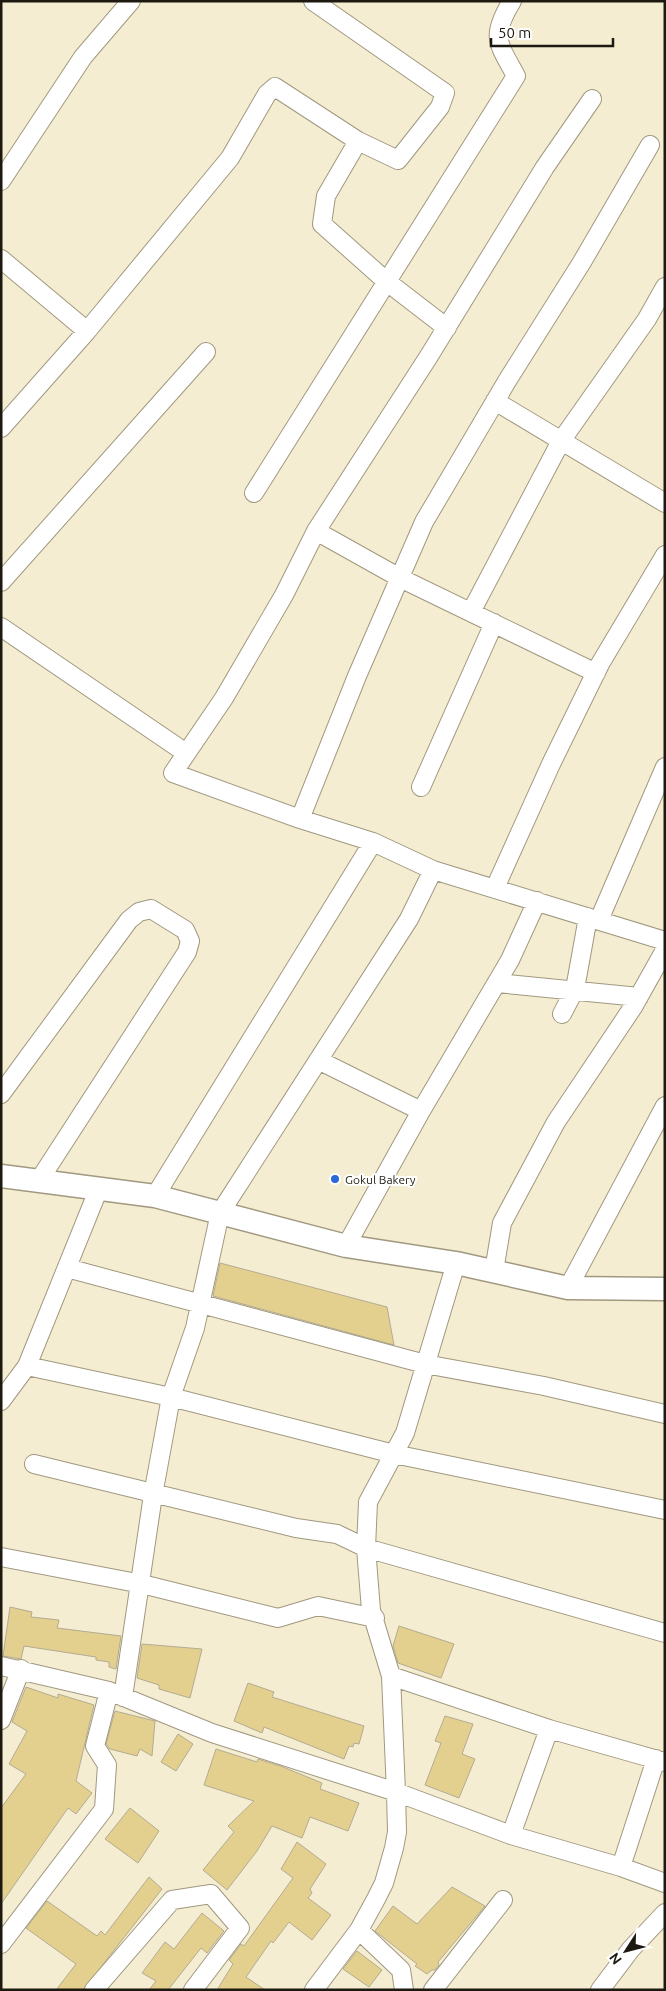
<svg xmlns="http://www.w3.org/2000/svg" width="666" height="1991" font-family="Ubuntu,sans-serif">
<style>
.building{fill:#e4d08e;stroke:#b3ab92}
.lines{fill:none;stroke-linecap:round;stroke-linejoin:round}
.minor-casing{stroke:#a0987f;stroke-width:20}
.major-casing{stroke:#a0987f;stroke-width:25}
.minor{stroke:#fff;stroke-width:18}
.major{stroke:#fff;stroke-width:22}
.poi-dot{fill:#2969d6;stroke:#fff;stroke-width:2}
.labels{text-anchor:middle;dominant-baseline:central;stroke-width:4;stroke-linejoin:round;paint-order:stroke}
.poi-label{font-size:12px;fill:#1d1910;stroke:#fff;text-anchor:start}
</style>
<rect width="100%" height="100%" fill="#f5edd2"/>
<path class="building" d="M220,1263L387,1307L394,1345L213,1296Z
M10,1607L32,1612L31,1617L59,1620L57,1628L121,1636L116,1669L109,1667V1662L96,1660V1657L24,1646L21,1659L3,1656Z
M399,1626L454,1644L441,1678L398,1663L393,1646Z
M142,1644L202,1649L190,1698L159,1689V1685L137,1678Z
M248,1683L274,1692L272,1697L364,1726L359,1744L354,1743L353,1747L349,1746L344,1759L264,1727L262,1733L234,1721Z
M26,1687L58,1698V1694L94,1705L76,1781L92,1793L76,1814L68,1808L1,1904V1808L26,1774L9,1764L27,1731L12,1722Z
M115,1711L155,1721L152,1756L140,1749L137,1756L110,1749L106,1744Z
M445,1716L473,1724L462,1754L475,1759L459,1798L425,1785L441,1743L435,1741Z
M178,1734L193,1744L176,1771L161,1762Z
M216,1749L257,1762L258,1759L283,1767L322,1783L320,1789L359,1803L348,1831L310,1817L302,1838L272,1826L257,1851L227,1890L203,1870L234,1832L228,1826L254,1801L204,1785Z
M130,1808L159,1831L138,1863L105,1839Z
M297,1842L326,1864L310,1889L312,1893L308,1898L331,1915L312,1940L289,1922L273,1943L271,1941L246,1977L265,1990H217L233,1964L229,1960L241,1944L244,1946L293,1878L281,1869Z
M149,1877L162,1889L83,1990H56L76,1964L26,1928L47,1901L97,1936L101,1931L105,1935Z
M452,1887L485,1906L438,1962L439,1965L435,1970H432L427,1974L415,1966L417,1964L375,1931L393,1906L417,1924Z
M202,1913L224,1931L207,1953L201,1948L168,1990H149L156,1981L142,1973L165,1942L174,1949Z
M357,1951L382,1970L369,1987L343,1969Z"/>
<g class="lines">
<defs>
<path id="minor" d="M592,99L545,167L429,356L316,531L284,595L224,698L173,773L300,819L373,842L433,870L665,941
M358,141L326,196L322,224L386,281L447,328
M1,181L83,57L131,1
M1,259L87,331
M495,401L665,503
M1,428L87,331L230,158L267,94L275,87L358,141L398,160L440,107L445,93L313,1
M254,493L516,76C498,43 490,37 512,1
M316,531L400,578L596,673
M1,582L206,352
M471,612L561,441L647,319L665,287
M1,627L186,753
M421,787L494,623
M300,819L357,676L424,522L507,381L582,262L650,145
M495,888L551,764L600,664L665,555
M599,920L665,767
M497,983L639,997
M562,1014L575,989L588,917
M318,1060L421,1111
M1,1094L129,920L139,912L151,909L185,930L190,941L187,952L38,1182
M155,1196L373,842
M346,1246L421,1111L510,960L537,901
M67,1268L425,1364L544,1386L665,1414
M494,1271L502,1223L556,1122L633,1007L665,950
M568,1288L665,1106
M27,1366L171,1397L394,1454L665,1510
M1,1401L27,1366L99,1188
M34,1464L296,1528L337,1534L366,1548L665,1633
M1,1557L142,1584L278,1618L318,1606L375,1618
M1,1666L109,1691L212,1733L396,1792L511,1835L621,1867L665,1883
M391,1676L549,1729L665,1762
M123,1697L153,1495L171,1397L195,1328L220,1213L409,919L433,870
M1,1720L21,1669
M511,1835L549,1729
M621,1867L656,1759
M359,1930L401,1970L404,1990
M1,1944L104,1809L107,1765L95,1746L109,1691
M94,1990L172,1900L211,1894L240,1928L193,1990
M314,1990L359,1930L376,1899L384,1883L394,1848L397,1832L396,1792L391,1676L371,1610L366,1548L368,1502L405,1433L456,1263
M433,1990L503,1900
M600,1990L631,1949L665,1913"/>
<path id="major" d="M1,1176L155,1196L346,1246L456,1263L568,1288L665,1289"/>
</defs>
<use href="#minor" class="minor-casing"/>
<use href="#major" class="major-casing"/>
<use href="#minor" class="minor"/>
<use href="#major" class="major"/>
</g>
<circle class="poi-dot" cx="335" cy="1179" r="5"/>
<g class="labels">
<g class="poi-label">
<text x="345" y="1179">Gokul Bakery</text>
</g>
</g>
<rect width="666" height="1991" fill="none" stroke="#1d1910" stroke-width="5"/>
<g transform="translate(626 1951) rotate(234)" stroke="#ffffff" stroke-width="4" paint-order="stroke">
<path d="M0-4L9 19L0 12L-9 19Z" fill="#1d1910"/>
<text y="-8" font-size="14" font-weight="bold" text-anchor="middle" fill="#1d1910">N</text>
</g>
<path d="M491 38v8h122v-8" fill="none" stroke="#1d1910" stroke-width="2.5"/>
<text x="498" y="38" font-size="15" fill="#1d1910" stroke="#ffffff" stroke-width="4" paint-order="stroke">50 m</text>
</svg>
